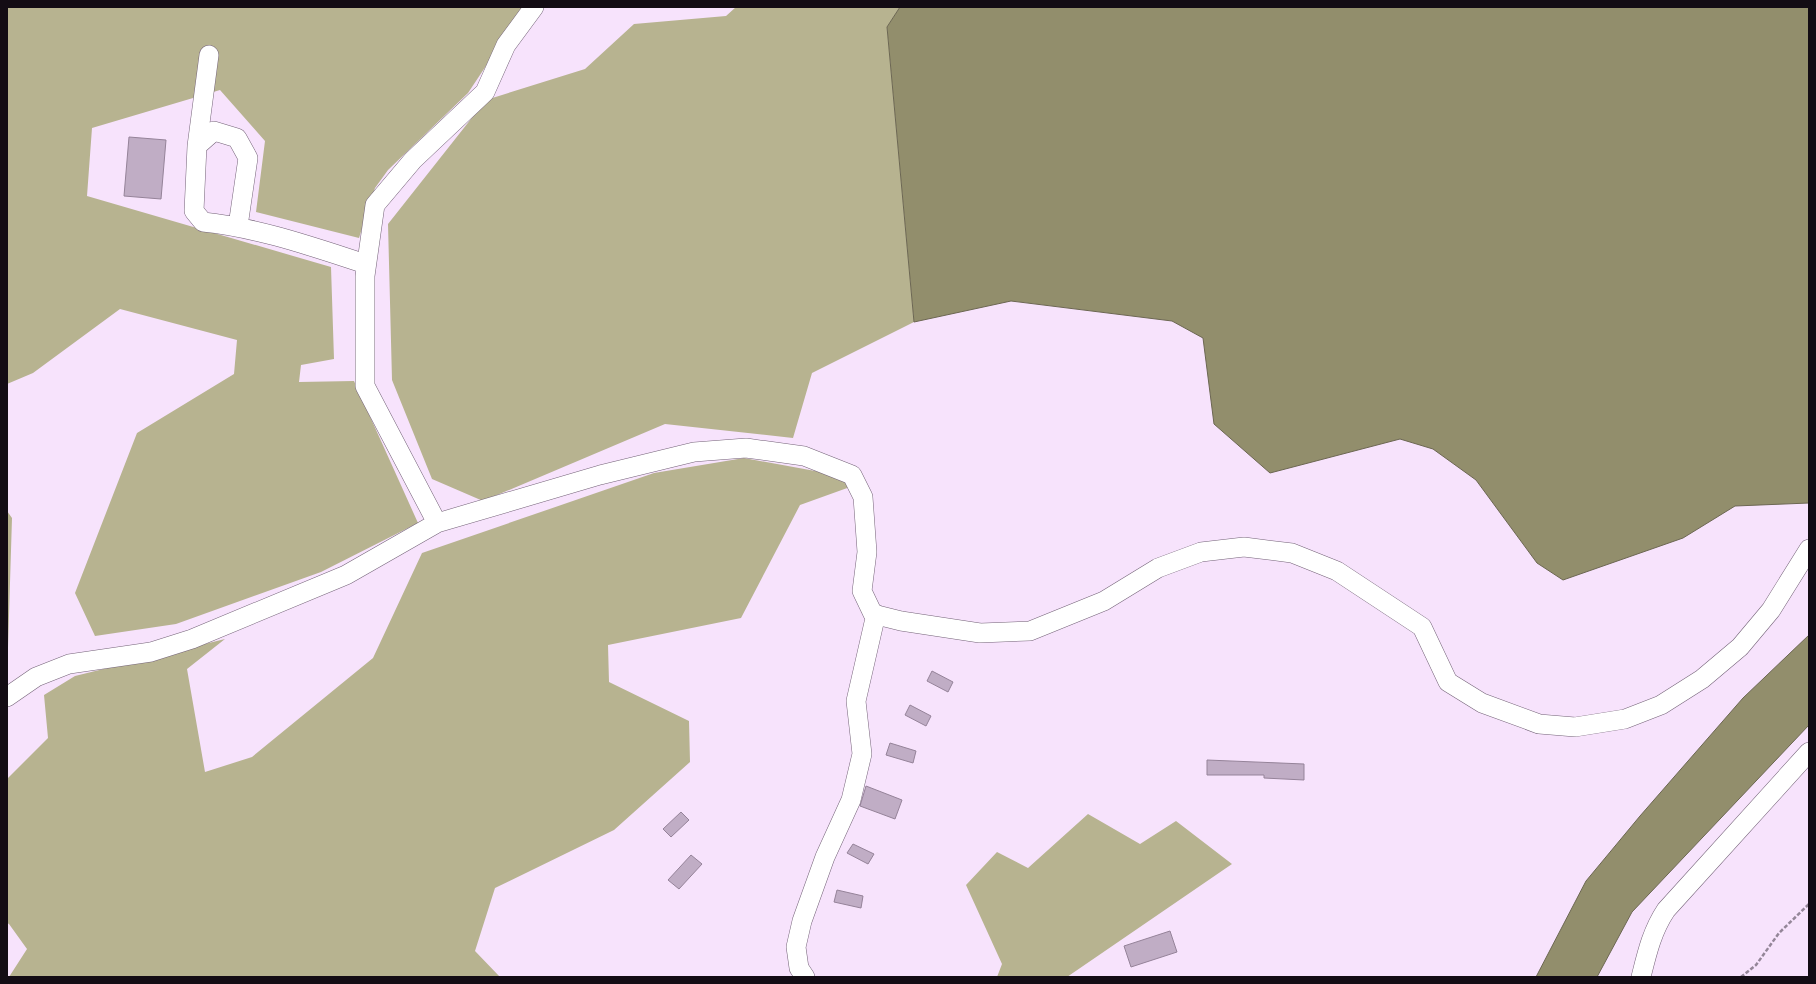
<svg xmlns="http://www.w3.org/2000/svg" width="1816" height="984" font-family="Karla,sans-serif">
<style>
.forest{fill:#b7b390}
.water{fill:#928e6c;stroke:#6c6752}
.building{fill:#c0adc5;stroke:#958399}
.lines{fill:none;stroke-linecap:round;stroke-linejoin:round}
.minor-casing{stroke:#746378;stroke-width:20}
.path{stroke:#948698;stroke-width:2.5;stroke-dasharray:4 2;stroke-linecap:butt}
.minor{stroke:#fff;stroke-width:19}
</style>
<rect width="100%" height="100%" fill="#f7e3fc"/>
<path class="forest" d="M7,7H525L468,93L388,170L375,188L359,238L256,212L265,141L220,90L92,128L87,196L331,267L334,359L301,365L299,382L354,381L418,523L321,572L176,624L95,636L75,593L137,433L234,374L237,340L120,309L33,373L7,384Z
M736,7H900L887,27L914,322L812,373L793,438L665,424L483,501L432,479L392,380L388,224L486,100L585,69L634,24L726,16Z
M744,458L837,475L850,487L800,505L741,618L608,645L609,682L689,721L690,762L614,830L495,888L475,951L500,977H9L27,949L9,924L7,923V779L48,738L44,695L75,676L225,639L187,669L205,772L252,757L373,658L422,553L654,473Z
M7,511L12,518L7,680Z
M1088,814L1140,844L1176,821L1232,864L1067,977H997L1002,964L966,885L997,852L1028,868Z"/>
<path class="water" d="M900,7H1809V503L1735,506L1683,538L1563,580L1537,563L1476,480L1433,449L1400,439L1270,473L1214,424L1203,338L1172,321L1011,301L914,322L887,27Z
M1809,635V725L1632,912L1597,977H1536L1586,881L1640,816L1743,698Z"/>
<path class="building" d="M129,137L166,140L161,199L124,196Z
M932,671L953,682L948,692L927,681Z
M910,705L931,716L926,726L905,715Z
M890,743L916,751L913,763L886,755Z
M1207,760L1304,764V780L1264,778V775H1207Z
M866,786L902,800L895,819L860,806Z
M681,812L689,820L671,837L663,829Z
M853,844L874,854L868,864L847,853Z
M691,855L702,864L679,889L668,880Z
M837,890L863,896L861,908L834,902Z
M1170,931L1177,952L1131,967L1124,946Z"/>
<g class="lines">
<defs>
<path id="minor" d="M197,146L209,55
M238,226L248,158L237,138L214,131L197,146L194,211L203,222C260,228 313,247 366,264
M437,523L600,475L694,452L746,448L804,456L852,475L863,497L867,552L862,591L873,614L901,621L980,633L1030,631L1104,601L1158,568L1201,552L1244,547L1292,553L1337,571L1422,627L1448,682L1482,703L1539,724L1575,727L1625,719L1661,705L1702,679L1740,647L1771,610L1809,549
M7,697L36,677L69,664L151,652L192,639L346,575L437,523L365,386V276L375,205L413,160L485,92L506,45L534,7
M805,977L799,968L796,947L802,921L825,857L851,800L862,754L856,701L876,614
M1641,977C1647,953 1652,931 1666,910L1809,752"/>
</defs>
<use href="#minor" class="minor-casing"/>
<path class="path" d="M1741,977L1756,965L1779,933L1809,904"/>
<use href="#minor" class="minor"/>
</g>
<rect width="1816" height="984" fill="none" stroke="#130c14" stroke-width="16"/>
</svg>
